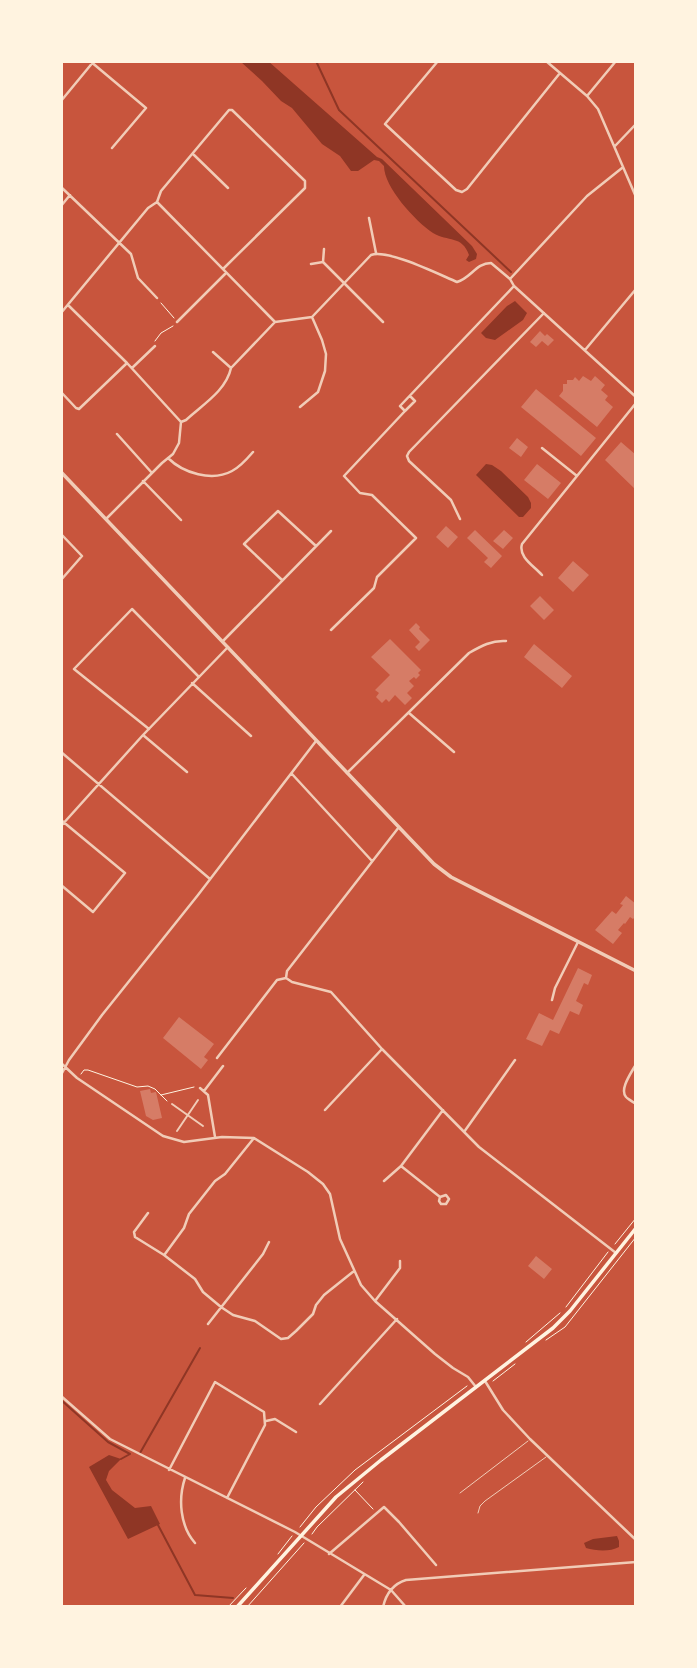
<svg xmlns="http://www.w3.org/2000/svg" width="697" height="1668" font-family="'Roboto Condensed',sans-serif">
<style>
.water{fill:#8f3625}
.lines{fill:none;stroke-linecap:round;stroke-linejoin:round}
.stream{stroke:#8f3625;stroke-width:2}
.building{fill:#d67c66}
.path{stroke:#fff3e0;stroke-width:1}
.service{stroke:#f1ccb7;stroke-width:1}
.pedestrian{stroke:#f1ccb7;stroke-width:2}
.minor{stroke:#f1ccb7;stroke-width:2.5}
.tertiary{stroke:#f1ccb7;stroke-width:3.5}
.secondary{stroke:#fff3e0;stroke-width:3.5}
</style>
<rect width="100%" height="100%" fill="#c8553d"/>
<path class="water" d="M242,61H268L377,157L382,159L472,246L477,254L476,259L469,262L466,260L469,255C462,235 448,242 433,233C415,221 384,187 384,166L379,161L374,160L358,171H351L340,156L322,144L292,108L281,101L262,81L241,62Z
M515,301L527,313L523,320L495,340L486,338L481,333L507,306Z
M486,464L492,465L501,471L528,497L531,503V508L523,517H519L476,475Z
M109,1455L121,1459L109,1471L106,1480L112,1490L135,1508L151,1506L160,1524L128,1539L89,1467Z
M617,1536L619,1541V1547C610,1552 596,1551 586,1548L584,1543L593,1539Z"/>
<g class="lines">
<path class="stream" d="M316,61L339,110L511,272
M61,1400L108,1442L130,1454L121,1459
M140,1453L200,1348
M158,1525L195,1595L233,1598"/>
</g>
<path class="building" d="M540,331L545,336L547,334L554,340L548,346L542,341L536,347L530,342Z
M583,376L591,381L595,376L605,385L601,390L608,396L605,400L613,407L597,427L559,396L563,391V384H567V380H573L575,377L579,381Z
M536,389L596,438L581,456L521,407Z
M517,438L528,447L521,457L509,448Z
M621,442L636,455V490L605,460Z
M537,464L561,483L548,499L524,480Z
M446,526L458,537L448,548L436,537Z
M475,530L502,556L491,568L484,562L488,558L467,538Z
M504,530L513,538L503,549L493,541Z
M573,561L589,575L573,592L558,578Z
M540,596L554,610L544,620L530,606Z
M416,623L420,627L419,629L430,640L419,651L415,647L420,642L409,630Z
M390,639L421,670L418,673L420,675L416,679L414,677L409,681L414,686L407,693L412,698L405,705L395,695L389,702L386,699L382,703L376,697L379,693L375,690L390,675L371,657Z
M534,644L572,676L562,688L524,657Z
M626,896L636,904V916L633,919L630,917L625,924L624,923L618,930L622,933L613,944L595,930L612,911L616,914L623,905L620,904Z
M578,968L592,975L588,985L584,983L576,1001L583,1005L579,1015L570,1011L559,1034L550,1030L542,1046L526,1039L539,1013L553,1020Z
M179,1017L214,1044L204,1057L208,1060L201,1069L163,1038Z
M150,1089L151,1093L156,1092L162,1118L153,1120L146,1116L140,1091Z
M536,1256L552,1269L544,1279L528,1266Z"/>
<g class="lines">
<path class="path" d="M161,303L174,318
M155,341L161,333L173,326
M81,1074L84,1070H88L137,1087L148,1086L155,1089L167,1101
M161,1095L194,1087
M615,1244L636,1218
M566,1307L608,1252
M546,1340L565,1327L636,1237
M526,1342L560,1313
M493,1381L515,1364
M355,1490L373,1509
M300,1527L316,1507L355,1470L467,1386
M312,1534L317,1527L363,1482
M278,1554L292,1536
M228,1607L246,1588
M247,1607L304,1543"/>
<path class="service" d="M460,1493L528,1441
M478,1513L480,1506L485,1501L546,1457"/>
<path class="pedestrian" d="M172,1104L203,1126
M177,1131L198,1100"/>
<path class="minor" d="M90,61L146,108L112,148
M438,61L385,124L456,190L462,192L467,189L560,73
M546,61L587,96L598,109L636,197
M587,96L616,61
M61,101L94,61
M615,146L636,124
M193,154L228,188
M61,187L131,254L138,278L157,298
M157,202L275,322L312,317L371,255C388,249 438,274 457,282C471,278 476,263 491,263L510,279L514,286L636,397
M157,202L161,191L229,110H232L305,181V188L223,269
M61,206L70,195
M369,218L376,253
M324,249L323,262L383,322
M311,264L323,262
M510,279L587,196L622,168
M68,305L127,363L181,422L179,443L173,454L162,463L106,519
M61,313L148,208L157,202
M177,322L226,273
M585,350L636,289
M213,352L231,368
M132,368L155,346
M61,392L76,408L79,409L127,363
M300,407L318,392L325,371L326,354L322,340L312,317
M405,411L415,401L410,396
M181,422L186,420C202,405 226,391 231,368L275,322
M117,434L152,473
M542,448L577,476
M168,458C183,473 212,482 232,471C240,467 247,459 253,452
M143,481L181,520
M460,519L451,500L409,461L407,456L409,452L544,313
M61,534L82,556L61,580
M542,575C534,566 518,557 522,544L636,403
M282,580L244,544L278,511L316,546
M331,630L374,588L377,577L416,538L372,495L360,493L344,476L405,411L400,406L514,286
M223,641L331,531
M192,683L251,736
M409,713L454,752
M149,729L74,669L132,609L199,677
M143,735L187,772
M61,752L210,879
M347,773L469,653C481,646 492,640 506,641
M292,774L372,861
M61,820L125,873L93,912L61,885
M61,826L143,735L228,647
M399,827L287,971L286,978L292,982L331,992L382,1049L479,1147L616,1253
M552,1000L555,988L578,942
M217,1058L277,980L286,978
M61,1063L77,1078L163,1136L184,1142L222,1137L254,1138L308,1172L323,1184L330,1194L340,1239L361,1285L375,1301L435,1354L453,1368L468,1377L476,1387
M636,1064C632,1072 619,1089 626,1097C626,1098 635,1103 636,1104
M61,1075L69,1060L102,1015L198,895L316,741
M200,1088L208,1095L215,1137
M204,1091L223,1066
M325,1110L382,1049
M464,1132L515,1060
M384,1181L401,1166
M440,1197L446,1195L449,1199L446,1204H441L439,1201L440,1197L401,1166L443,1110
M148,1213L134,1232L135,1237L164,1255L195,1279L203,1292L221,1307L233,1315L255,1321L281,1339L288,1338L296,1331L313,1314L316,1305L324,1295L354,1271
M165,1254L184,1228L189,1214L215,1181L225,1174L254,1138
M375,1301L400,1268V1261
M208,1324L263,1254L269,1242
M485,1381L503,1410L530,1439L636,1540
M61,1396L110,1439L295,1532L391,1590L406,1607
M320,1404L397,1319
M266,1421L275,1419L296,1432
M169,1470L215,1382L264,1412L265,1425L227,1498
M185,1478C178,1499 180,1526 195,1543
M329,1554L384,1507L399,1522L436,1565
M340,1607L364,1575
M383,1607C386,1594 393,1584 406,1580L636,1562"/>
<path class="tertiary" d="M61,472L434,864L451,877L636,971"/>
<path class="secondary" d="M237,1607L336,1497L381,1460L553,1328L570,1311L636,1228"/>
</g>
<rect width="697" height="1668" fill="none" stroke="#fff3e0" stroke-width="126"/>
</svg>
